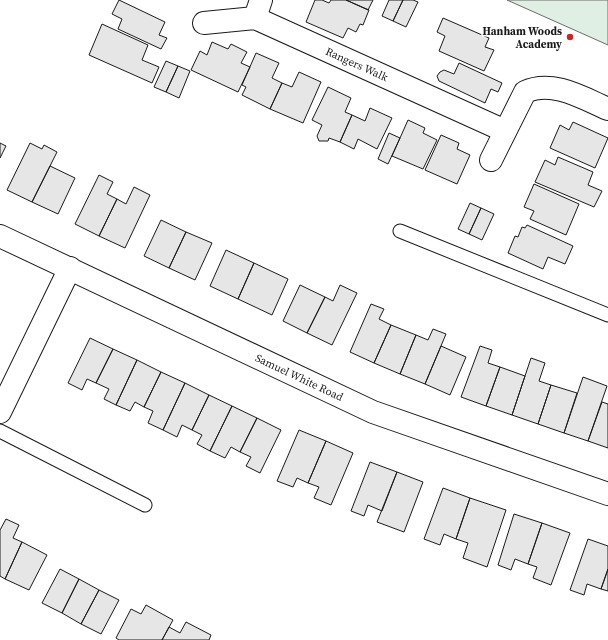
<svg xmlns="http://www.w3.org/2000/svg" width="608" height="640" font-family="'Source Serif 4',serif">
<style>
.green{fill:#e0efe3;stroke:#6a6a6a}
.building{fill:#e6e6e6;stroke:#1a1a1a}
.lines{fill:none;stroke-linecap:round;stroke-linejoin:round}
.lane-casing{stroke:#1a1a1a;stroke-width:15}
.street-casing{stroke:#1a1a1a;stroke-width:24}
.lane{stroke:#fff;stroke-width:13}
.street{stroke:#fff;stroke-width:22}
.poi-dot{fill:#c62828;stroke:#fff;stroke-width:1.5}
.labels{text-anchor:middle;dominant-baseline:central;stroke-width:3;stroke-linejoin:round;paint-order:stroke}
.poi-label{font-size:11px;font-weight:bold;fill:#1a1a1a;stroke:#fff;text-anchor:end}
.street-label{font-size:11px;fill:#1a1a1a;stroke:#fff}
</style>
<rect width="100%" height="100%" fill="#fff"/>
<path class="green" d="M507,0H608V45Z"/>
<path class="building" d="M119,0L165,22L159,35L167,38L161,49L118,29L122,19L112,14Z
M315,0H322L329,3L331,0H346L369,10L363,25L360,24L356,32L348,28L343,38L306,22Z
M346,0H373L368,10Z
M389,0H403L393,21L382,16Z
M403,0H413L418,2L406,27L393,21Z
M443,18L489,38L485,47L494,50L484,71L439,51L445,36L437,32Z
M102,24L148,45L142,60L159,67L152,83L89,55Z
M212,42L228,49L231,44L247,52L241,63L250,67L238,92L191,70L200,51L207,55Z
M256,53L279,63L272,78L282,83L270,109L242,95L246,87L242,85Z
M166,61L178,66L166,92L154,87Z
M459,63L502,83L498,92L491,89L485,103L439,81L437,76L440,72L444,70L454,74Z
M178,66L190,71L179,98L166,92Z
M299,72L321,82L303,123L270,109L282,83L292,87Z
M328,87L351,98L345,112L352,115L340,142L329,138L328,141H319L317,136L322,125L312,120Z
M370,108L392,118L377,149L358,139L354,149L340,142L352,115L365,121Z
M408,120L425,128L423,133L437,140L423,169L392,156Z
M573,122L608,138L595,168L550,148L560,125L569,130Z
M389,133L400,138L388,164L378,159Z
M441,135L459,143L457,149L470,155L457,184L425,170Z
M0,143L6,146L0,158Z
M30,143L42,149L44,145L57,152L32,202L7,190Z
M558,157L593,172L588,185L602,191L594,207L535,182L545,160L555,165Z
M50,166L75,178L58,214L32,202Z
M99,175L113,182L107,194L117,199L99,236L75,224Z
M534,184L579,204L566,235L530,219L534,211L524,207Z
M134,187L150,195L125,248L99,236L117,199L126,204Z
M470,203L481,208L469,234L458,229Z
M481,208L494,214L482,240L469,234Z
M161,220L186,232L169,268L144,256Z
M527,225L573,246L565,264L548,257L543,269L508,253L515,236L518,237L522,227L525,228Z
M186,232L212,243L195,280L169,268Z
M226,250L254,263L238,299L210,286Z
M254,263L288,279L272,315L238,299Z
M300,285L325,297L307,333L283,321Z
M340,285L357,293L332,345L307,333L325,297L333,301Z
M371,304L384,309L379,319L391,325L374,363L350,352Z
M391,325L416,335L400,374L374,363Z
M433,329L446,334L425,384L400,374L416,335L428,340Z
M90,338L113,349L96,383L87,379L82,390L68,383Z
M441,346L466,357L450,395L425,384Z
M480,346L492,350L488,363L500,367L486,406L461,397Z
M113,349L137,360L116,405L104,399L109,389L96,383Z
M531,358L545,363L539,381L551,385L538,424L512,415Z
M137,360L161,372L144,407L135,402L130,411L116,405Z
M500,367L525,376L512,415L486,406Z
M161,372L185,383L163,430L148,423L153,411L144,407Z
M583,377L607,386L588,441L564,433Z
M185,383L209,395L192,430L182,425L177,437L163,430Z
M551,385L577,393L564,433L538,424Z
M209,395L232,406L210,451L197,444L202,435L192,430Z
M602,402L608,404V448L588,441Z
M232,406L257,418L240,452L231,447L225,458L210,451Z
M257,418L281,430L260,473L246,466L251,457L240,452Z
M299,430L326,441L308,483L297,478L293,487L277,481Z
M326,441L353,453L331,505L314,498L319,487L308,483Z
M370,462L397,472L382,511L368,505L364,516L351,511Z
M397,472L423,482L404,532L377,522Z
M443,488L470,498L456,539L444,534L440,545L424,539Z
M470,498L506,510L487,567L463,558L468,543L456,539Z
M514,514L542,523L528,564L515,559L511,570L498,565Z
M6,519L19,525L13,538L22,542L5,579L0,576V530Z
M542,523L570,533L551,585L533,578L537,567L528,564Z
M588,539L608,546V569L601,589L587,584L584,595L570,590Z
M22,542L47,555L29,590L5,579Z
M60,569L79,579L62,613L42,603Z
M608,569V591L601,589Z
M79,579L99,590L81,624L62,613Z
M99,590L119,600L101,634L81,624Z
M146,605L173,620L162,640H119L116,638L131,609L141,614Z
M186,622L211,635L209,640H162L169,627L180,633Z"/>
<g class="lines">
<defs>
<path id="lane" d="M400,231L608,315
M0,431L145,505"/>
<g id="street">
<path d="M255,18L261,0"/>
<path id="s1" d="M204,23L255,18L505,131"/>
<path d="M491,160L525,92C552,79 583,98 608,109"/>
<path id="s2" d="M0,236L373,412L608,494"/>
<path d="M0,412L70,268"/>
</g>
</defs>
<use href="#lane" class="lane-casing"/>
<use href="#street" class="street-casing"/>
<use href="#lane" class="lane"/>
<use href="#street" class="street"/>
</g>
<circle class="poi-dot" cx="570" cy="37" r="4"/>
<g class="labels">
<g class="poi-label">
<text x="562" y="31">Hanham Woods<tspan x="562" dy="13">Academy</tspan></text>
</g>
<g class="street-label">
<text stroke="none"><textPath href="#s1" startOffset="163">Rangers Walk</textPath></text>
<text stroke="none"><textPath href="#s2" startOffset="331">Samuel White Road</textPath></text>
</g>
</g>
</svg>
